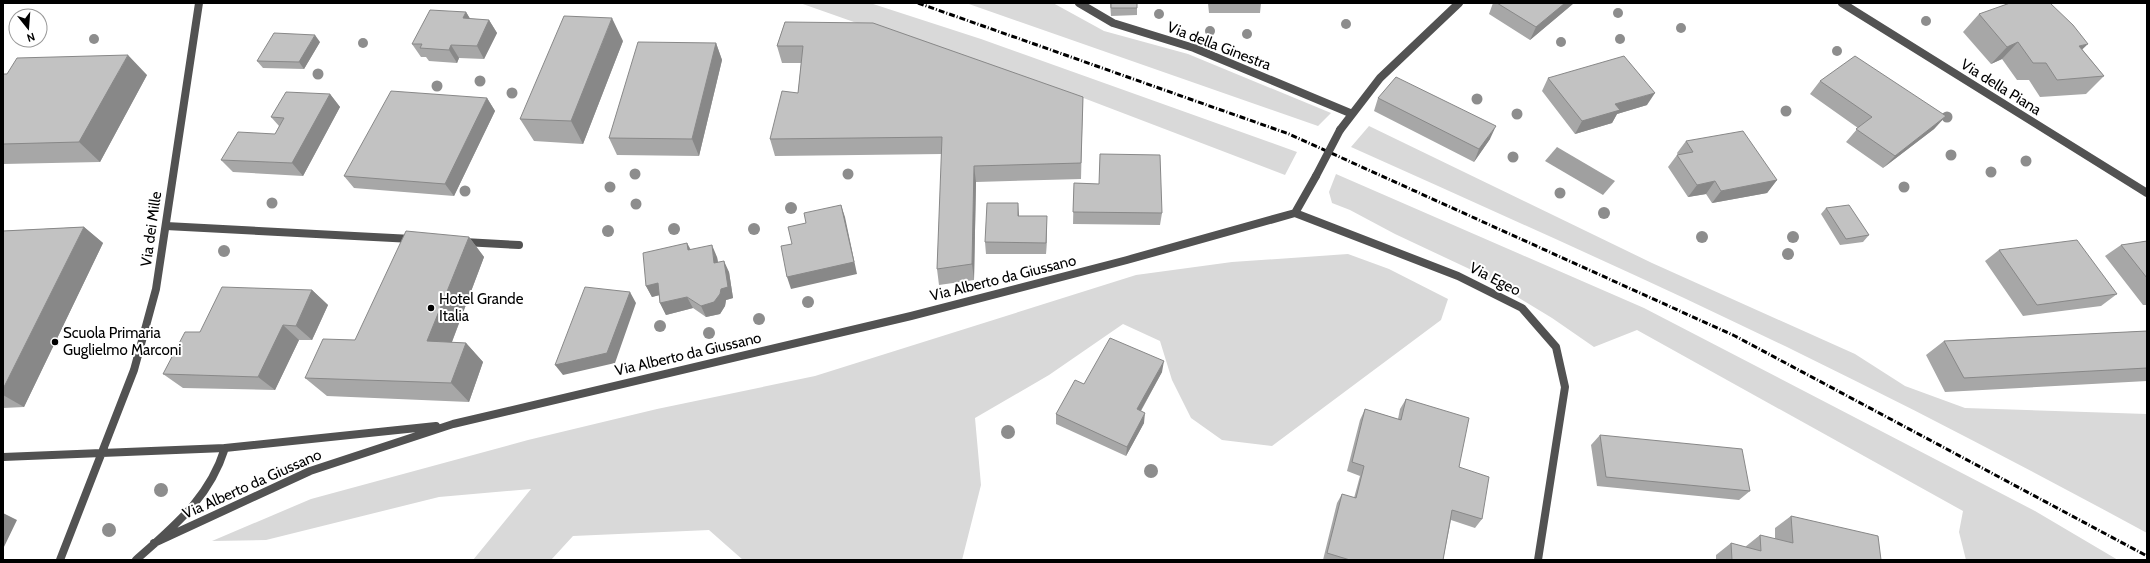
<svg xmlns="http://www.w3.org/2000/svg" width="2150" height="563" font-family="Cabin,sans-serif">
<style>
.green{fill:#d9d9d9}
.water{fill:#a0a0a0}
.lines{fill:none;stroke-linecap:round;stroke-linejoin:round}
.lane{stroke:#525252;stroke-width:8}
.street{stroke:#525252;stroke-width:8}
.rail{stroke:#000;stroke-width:3;stroke-dasharray:6 2 1 2;stroke-linecap:butt}
.street-bridge{stroke:#525252;stroke-width:8}
.tree{fill:#8d8d8d}
.wall{fill:#a7a7a7}
.shaded-wall{fill:#888}
.building{fill:#c2c2c2;stroke:#888}
.poi-dot{fill:#000;stroke:#fff;stroke-width:1.5}
.labels{text-anchor:middle;dominant-baseline:central;stroke-width:4;stroke-linejoin:round;paint-order:stroke}
.street-label{font-size:15px;fill:#000;stroke:#fff}
.poi-label{font-size:15px;fill:#000;stroke:#fff;text-anchor:start}
</style>
<rect width="100%" height="100%" fill="#fff"/>
<path class="green" d="M800,3H870L981,39L1297,152L1285,175L1073,94L939,52Z
M966,3H1053L1104,31L1188,54L1331,113L1318,126Z
M1369,126L1652,263L1855,354L1905,386L1965,408L2147,414V533C2031,470 1914,409 1795,351C1649,280 1500,214 1351,147Z
M1336,174L1644,308L2035,511L2118,560H1966L1959,532L1963,511L1637,330L1594,347L1552,318L1478,273L1395,234L1350,210L1332,203L1329,192Z
M1348,254L1389,269L1448,299L1441,320L1272,446L1222,440L1191,418L1172,380L1160,341L1123,324L1049,375L975,418L981,485L962,560H743L709,530L573,536L551,560H473L531,489L439,497L266,540L212,541L311,499L528,440L657,409L815,376L1136,275L1232,262Z"/>
<path class="water" d="M1557,147L1615,181L1603,195L1545,161Z"/>
<g class="lines">
<path class="lane" d="M166,226L412,239
M464,242L519,245"/>
<path class="street" d="M1079,3L1113,23L1194,48L1350,113
M1842,3L2147,193
M1340,130L1380,78L1459,3
M1295,213L1458,276L1522,308L1556,347L1565,387L1538,560
M225,448L436,426
M3,457L225,448C209,499 174,526 136,560
M154,543L310,471L453,424L911,316L1127,260L1295,213L1316,176
M60,560L134,370L156,289L199,3"/>
<path class="rail" d="M918,3L1289,134L1735,336L2147,556"/>
<path class="street-bridge" d="M1316,176L1340,130"/>
</g>
<g class="tree">
<circle cx="1618" cy="13" r="5"/>
<circle cx="1159" cy="14" r="5"/>
<circle cx="1926" cy="21" r="5"/>
<circle cx="1346" cy="24" r="5"/>
<circle cx="1681" cy="28" r="5"/>
<circle cx="1210" cy="31" r="5"/>
<circle cx="1247" cy="34" r="5"/>
<circle cx="94" cy="39" r="5"/>
<circle cx="1620" cy="39" r="5"/>
<circle cx="1561" cy="42" r="5"/>
<circle cx="363" cy="43" r="5"/>
<circle cx="1837" cy="51" r="5"/>
<circle cx="318" cy="74" r="5.5"/>
<circle cx="480" cy="81" r="5.5"/>
<circle cx="437" cy="86" r="5.5"/>
<circle cx="512" cy="93" r="5.5"/>
<circle cx="1477" cy="99" r="5.5"/>
<circle cx="1786" cy="111" r="5.5"/>
<circle cx="1517" cy="114" r="5.5"/>
<circle cx="1947" cy="117" r="5.5"/>
<circle cx="1951" cy="155" r="5.5"/>
<circle cx="1513" cy="157" r="5.5"/>
<circle cx="2026" cy="161" r="5.5"/>
<circle cx="1991" cy="172" r="5.5"/>
<circle cx="635" cy="174" r="5.5"/>
<circle cx="848" cy="174" r="5.5"/>
<circle cx="610" cy="187" r="5.5"/>
<circle cx="1904" cy="187" r="5.5"/>
<circle cx="465" cy="191" r="5.5"/>
<circle cx="1560" cy="193" r="5.5"/>
<circle cx="272" cy="203" r="5.5"/>
<circle cx="636" cy="204" r="5.5"/>
<circle cx="791" cy="208" r="6"/>
<circle cx="1604" cy="213" r="6"/>
<circle cx="674" cy="229" r="6"/>
<circle cx="754" cy="229" r="6"/>
<circle cx="608" cy="231" r="6"/>
<circle cx="1702" cy="237" r="6"/>
<circle cx="1793" cy="237" r="6"/>
<circle cx="224" cy="251" r="6"/>
<circle cx="1788" cy="254" r="6"/>
<circle cx="808" cy="302" r="6"/>
<circle cx="759" cy="319" r="6"/>
<circle cx="660" cy="326" r="6"/>
<circle cx="709" cy="333" r="6"/>
<circle cx="1008" cy="432" r="7"/>
<circle cx="1151" cy="471" r="7"/>
<circle cx="161" cy="490" r="7"/>
<circle cx="109" cy="530" r="7"/>
</g>
<path class="wall" d="M1110,3H1137V15L1111,16Z
M1208,3H1261L1260,13H1209Z
M1493,3H1574L1530,40L1489,14Z
M466,12L470,19L489,20L497,33L484,59L459,58L457,63L429,61L426,57H421L412,44Z
M1979,14L2082,49L2104,76L2086,94L2040,97L2029,80H2017L2002,59L1991,64L1963,32Z
M785,22L1083,97L1081,179L976,182L974,280L939,285L937,269L942,154L775,156L770,139L798,93L801,63H782L777,46Z
M623,41L583,144L534,141L520,119Z
M320,42L304,69L263,68L257,61Z
M716,43L722,60L699,156L617,155L609,138Z
M3,74L147,75L100,162L3,164Z
M1548,78L1647,105L1617,114L1612,123L1575,134L1542,91Z
M1820,81L1946,116L1934,129L1883,168L1846,142L1858,128L1810,94Z
M330,94L340,107L303,176L233,172L221,160L275,134L279,126L271,117Z
M487,98L495,111L454,196L354,188L344,176Z
M1378,98L1490,139L1474,162L1374,111Z
M1686,141L1777,180L1767,193L1712,203L1706,194L1688,197L1668,167L1677,155H1678L1677,153Z
M1074,183L1099,184L1162,213L1160,225L1073,224Z
M1826,208L1869,235L1863,242L1840,245L1821,214Z
M84,227L103,243L24,407L3,408V231Z
M1047,228L1046,254H986L985,242Z
M469,237L484,257L452,342L466,343L483,362L469,402L327,396L305,378L355,340Z
M2147,241V305H2143L2105,256L2121,245Z
M687,243L691,250L717,257L718,262L729,272L733,298L726,300L725,306L720,314L706,317L693,308L666,315L660,303L659,295L652,297L646,286Z
M1999,250L2117,294L2101,306L2023,316L1985,261Z
M312,290L328,305L312,340H299L275,390L183,388L163,374L200,332Z
M2147,331V381L1945,392L1926,355L1944,341Z
M1162,372L1141,411L1144,423L1126,456L1056,424V414L1084,384Z
M1406,399L1459,467L1482,519L1475,528L1451,520L1443,560H1323L1337,503L1342,494L1354,498L1360,476L1347,471L1360,420L1365,409L1398,419L1400,409Z
M1600,435L1750,491L1739,500L1597,486L1591,445Z
M1791,516L1881,560H1716V555L1731,543L1745,547L1760,535L1775,539V528Z"/>
<path class="shaded-wall" d="M1565,3H1574L1530,40L1536,27Z
M466,12L474,25L463,18Z
M612,18L623,41L583,144L571,121Z
M489,20L497,33L484,59L477,46Z
M315,35L320,42L304,69L299,62Z
M2018,42L2002,59L1991,64L2007,47Z
M716,43L722,60L699,156L692,139Z
M2088,44L2070,61L2079,46Z
M451,45L459,58L457,63L449,50Z
M128,55L147,75L100,162L79,142Z
M1655,93L1647,105L1617,114L1612,123L1575,134L1582,121L1615,104Z
M330,94L340,107L303,176L292,163Z
M487,98L495,111L454,196L445,184Z
M1946,116L1934,129L1883,168L1895,156Z
M1496,126L1490,139L1474,162L1479,149Z
M974,166L976,182L974,280L972,264Z
M1777,180L1767,193L1712,203L1721,191Z
M1715,181L1706,194L1688,197L1697,185Z
M1018,203L1019,215L1018,228Z
M841,205L845,217L857,274L791,289L787,277Z
M1047,216V228L1046,254V243Z
M84,227L103,243L24,407L3,395V389Z
M469,237L484,257L445,360L427,341Z
M687,243L693,255L688,250Z
M712,245L717,257L720,275L714,263Z
M724,261L729,272L733,298L726,300L725,306L720,314L706,317L701,306Z
M658,283L664,294L652,297L646,286Z
M312,290L328,305L312,340L296,326Z
M630,292L636,303L615,363L563,375L555,365Z
M687,297L693,308L666,315L660,303Z
M283,325L299,340L275,390L258,377Z
M466,343L483,362L469,402L451,383Z
M1164,361L1162,372L1136,419L1137,409Z
M1145,413L1144,423L1126,456L1127,447Z
M3,513L17,520L3,549Z"/>
<path class="building" d="M1111,3H1137V8H1111Z
M1497,3H1565L1536,27Z
M2010,3H2050L2073,25L2088,44L2079,46L2104,76L2057,80L2046,63H2033L2018,42L2007,47L1979,14Z
M430,10L466,12L463,18L489,20L477,46L451,45L449,50L420,48L422,44H412Z
M564,16L612,18L571,121L520,119Z
M785,22L873,23L1083,97L1081,163L974,166L972,264L937,269L942,137L770,139L782,91L798,93L803,46H777Z
M274,33L315,35L299,62L257,61Z
M638,42L716,43L692,139L609,138Z
M128,55L79,142L3,144V74H7L17,58Z
M1624,56L1655,93L1615,104L1620,110L1582,121L1548,78Z
M1855,56L1946,116L1895,156L1856,129L1872,117L1820,81Z
M1396,77L1496,126L1479,149L1378,98Z
M391,91L487,98L445,184L344,176Z
M286,92L330,94L292,163L221,160L238,132L275,134L284,118L271,117Z
M1743,131L1777,180L1721,191L1715,181L1697,185L1677,155L1693,152L1686,141Z
M1100,154L1160,155L1162,213L1073,212L1074,183L1099,184Z
M987,203H1018V216H1047L1046,243L985,242Z
M841,205L854,262L787,277L781,246L792,244L788,227L806,223L804,213Z
M1849,205L1869,235L1846,239L1826,208Z
M84,227L3,389V231Z
M406,231L469,237L427,341L466,343L451,383L305,378L323,339L355,340Z
M2077,240L2117,294L2037,305L1999,250Z
M2147,241V278L2121,245Z
M687,243L688,250L712,245L714,263L724,261L728,287L721,289L720,294L714,302L701,306L687,297L660,303L658,283L646,286L643,253Z
M222,287L312,290L296,326L283,325L258,377L163,374L185,332H200Z
M585,287L630,292L607,353L555,365Z
M2147,331V368L1964,378L1944,341Z
M1110,338L1164,361L1137,409L1145,413L1127,447L1056,414L1075,380L1084,384Z
M1406,399L1469,418L1459,467L1489,477L1482,519L1452,510L1443,560H1350L1327,553L1342,494L1356,498L1364,466L1352,462L1365,409L1401,420Z
M1600,435L1742,449L1750,491L1606,477Z
M1791,516L1878,536L1881,560H1732L1731,543L1761,551L1760,535L1793,543Z"/>
<g class="poi-dot">
<circle cx="431" cy="308" r="4"/>
<circle cx="55" cy="342" r="4"/>
</g>
<g class="labels">
<g class="street-label">
<text transform="translate(1219 46) rotate(21)">Via della Ginestra</text>
<text transform="translate(2001 87) rotate(32)">Via della Piana</text>
<text transform="translate(151 229) rotate(-82)">Via dei Mille</text>
<text transform="translate(1003 278) rotate(-14)">Via Alberto da Giussano</text>
<text transform="translate(1495 279) rotate(27)">Via Egeo</text>
<text transform="translate(688 354) rotate(-13)">Via Alberto da Giussano</text>
<text transform="translate(252 484) rotate(-24)">Via Alberto da Giussano</text>
</g>
<g class="poi-label">
<text x="439" y="299">Hotel Grande<tspan x="439" dy="17">Italia</tspan></text>
<text x="63" y="333">Scuola Primaria<tspan x="63" dy="17">Guglielmo Marconi</tspan></text>
</g>
</g>
<rect width="2150" height="563" fill="none" stroke="#000000" stroke-width="8"/>
<g transform="translate(28 28) rotate(163)"><circle r="19" fill="#ffffff" stroke="#999999"/>
<path d="M0-3L7 15L0 10L-7 15Z" fill="#000000"/>
<text y="-6" font-size="11" font-weight="bold" text-anchor="middle" fill="#000000">N</text>
</g>
</svg>
